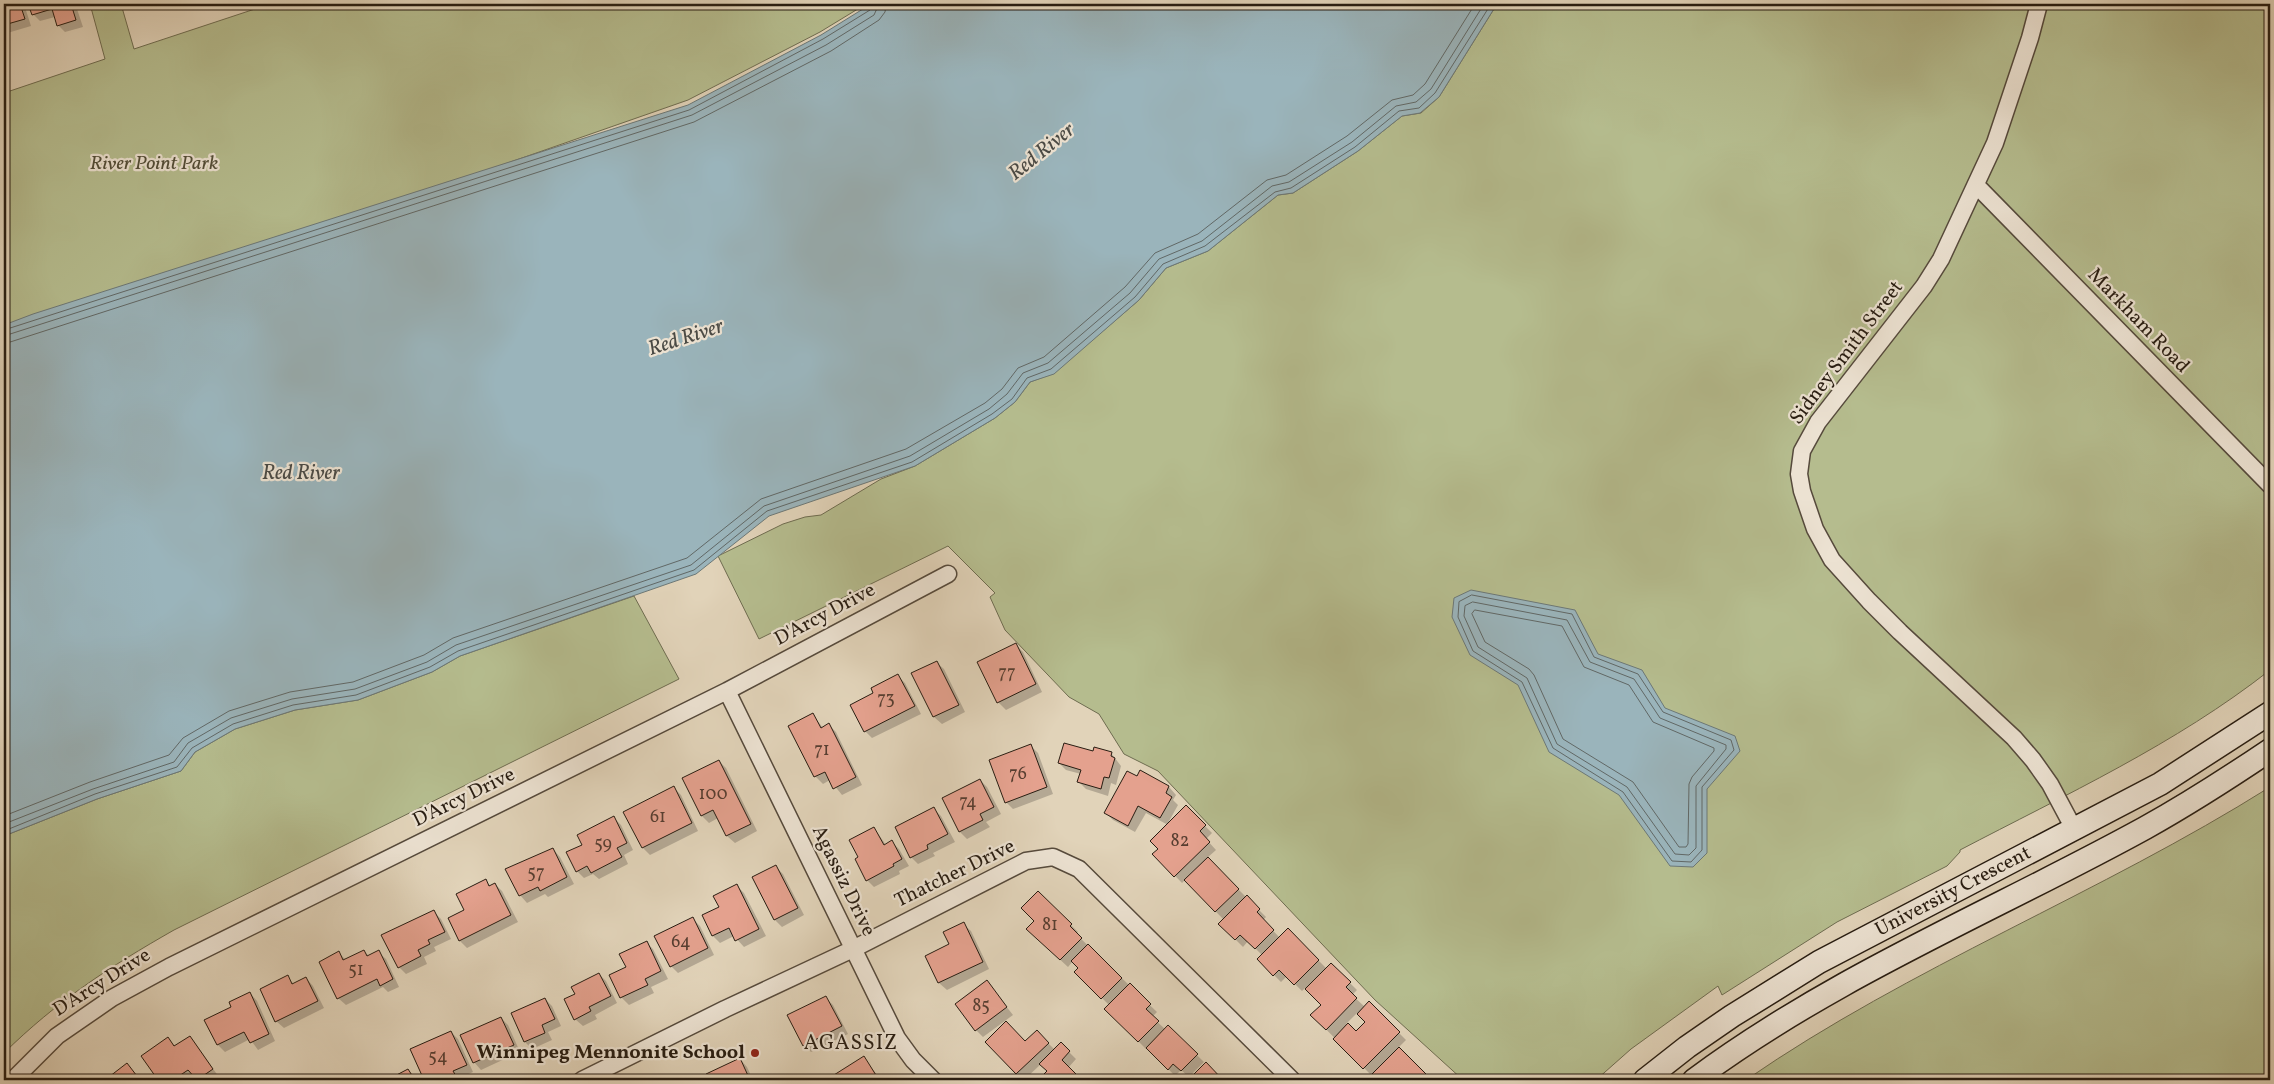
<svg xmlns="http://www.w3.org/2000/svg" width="2274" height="1084" font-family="Vollkorn,serif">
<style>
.green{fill:#b5bc8e;stroke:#6e6c50}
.water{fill:#9ab4bb;stroke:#6c7877}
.shadow{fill:#0003;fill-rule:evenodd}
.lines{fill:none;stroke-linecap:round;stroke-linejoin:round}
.shore{stroke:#616866;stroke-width:1}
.building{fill:#e4a18e;stroke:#281d12}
.minor-casing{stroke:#564a3c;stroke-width:19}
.secondary-casing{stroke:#281d12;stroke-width:25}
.minor{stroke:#ece2d2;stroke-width:16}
.secondary{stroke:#ece2d2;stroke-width:22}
.poi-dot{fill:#8f2418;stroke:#ece2d2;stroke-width:2}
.labels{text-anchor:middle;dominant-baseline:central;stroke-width:4.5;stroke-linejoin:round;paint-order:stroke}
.number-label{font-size:18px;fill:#573e31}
.park-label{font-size:20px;font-style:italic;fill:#524d37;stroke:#ece2d2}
.street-label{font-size:20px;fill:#281d12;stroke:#ece2d2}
.poi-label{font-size:20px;font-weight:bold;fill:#281d12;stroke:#ece2d2;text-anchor:end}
.water-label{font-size:21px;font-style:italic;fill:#4a4a45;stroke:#ece2d2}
.neighbourhood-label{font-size:21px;letter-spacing:1px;fill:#281d12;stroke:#ece2d2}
</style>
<rect width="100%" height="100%" fill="#e1d3b9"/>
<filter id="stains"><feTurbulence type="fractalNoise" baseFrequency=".004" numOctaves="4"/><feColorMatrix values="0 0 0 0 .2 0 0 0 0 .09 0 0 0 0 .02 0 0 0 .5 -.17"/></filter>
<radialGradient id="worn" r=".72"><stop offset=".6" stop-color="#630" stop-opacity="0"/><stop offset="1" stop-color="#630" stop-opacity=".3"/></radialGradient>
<path class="green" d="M90,4H121L134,49L270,4H866L820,32L688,100L4,339V93L105,59Z
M1497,4H2270V670C2176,744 2065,795 1960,850V852L1947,866L1837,922L1722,995L1718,986L1631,1049L1596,1080H1463L1375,1000L1158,771L1124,754L1099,714L1069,697L1005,630L990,597L995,593L948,546L759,639L718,556L783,524L805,517L821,515L881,479L915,466L995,418L1015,402L1030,382L1054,373L1139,300L1166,268L1208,251L1278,195L1293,193L1358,151L1402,116L1421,113L1439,97Z
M634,596L679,679L174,930C109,967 57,1001 4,1053V836L97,799L181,771L195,752L235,729L295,710L358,700L432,672L460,656Z
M2270,787V1080H1746C1911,966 2100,894 2270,787Z"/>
<path class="water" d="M871,4H1497L1439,97L1420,113L1402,116L1358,151L1293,193L1278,195L1208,251L1166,268L1139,300L1054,374L1030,382L1015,402L995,418L915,466L769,516L696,574L460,656L432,672L358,700L295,710L235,729L195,752L181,771L97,799L4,836V325L33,314L688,105L821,35Z
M1471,590L1575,610L1598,654L1642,670L1665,708L1735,736L1740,751L1707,789V853L1693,867L1670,866L1619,795L1549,752L1518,685L1470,655L1452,617L1454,598Z"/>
<path class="shadow" d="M4,4H24L31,26L4,34Z
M30,4H95L77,9L83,27L65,32L58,25L55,17L40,21L33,14Z
M1016,645L1023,652L1042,692L1006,710L998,702L979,663Z
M936,662L944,669L965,712L942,724L934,717L913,674Z
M898,676L905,683L921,714L872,738L865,731L875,694Z
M813,715L823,728L829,725L836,732L862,785L842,795L830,780L823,784L815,776L790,726Z
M1031,746L1038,753L1053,794L1013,809L1006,802Z
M1094,752L1111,753L1121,766L1116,785L1111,783L1108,796L1086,789L1079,782L1081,774L1066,770L1059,763Z
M719,761L726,768L757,831L735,843L727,836L718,818L709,823L702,816Z
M1141,772L1169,787L1176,795L1173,800L1178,805L1168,823L1186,807L1212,833L1206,839L1216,850L1207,858L1266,917L1263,920L1280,938L1288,930L1327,969L1350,983L1357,990L1352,995L1365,1007L1369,1003L1406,1040L1398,1048L1430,1080H1374L1372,1076L1312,1015L1322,1005L1305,988L1302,991L1287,976L1281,982L1258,959L1262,955L1248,941L1243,947L1220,924L1224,920L1185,880L1182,883L1154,854L1160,849L1168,825L1146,813L1135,832L1113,820L1106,813ZM1357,1013L1366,1022L1356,1033L1346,1024Z
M980,780L987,787L1001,814L986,822L990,827L967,839L960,832L943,799Z
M674,788L681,795L698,831L650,855L643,848Z
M934,809L941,816L955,842L933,853L935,856L918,864L911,857Z
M614,818L621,825L633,850L624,855L628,864L599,879L593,874L584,878L577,871L583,845Z
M874,828L886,845L892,842L899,849L909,866L899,871L900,874L874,887L867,880L860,858Z
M553,849L560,857L574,884L548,897L545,894L527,903L520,895L507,870Z
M776,867L783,874L804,915L782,927L775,920L754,878Z
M485,881L491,886L495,884L502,891L518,922L467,948L460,941L449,918L465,910Z
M737,886L744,893L766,936L744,947L734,936L720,943L713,936L703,916L720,908Z
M1038,892L1078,932L1076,934L1157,1012L1152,1017L1166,1030L1168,1027L1204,1062L1189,1077L1181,1070L1175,1076L1147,1047L1146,1049L1106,1009L1110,1006L1076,972L1080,968L1073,961L1068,967L1027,929L1036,921Z
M434,912L441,919L451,939L434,947L436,951L424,957L427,964L406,974L399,967Z
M693,919L700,926L714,955L678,973L671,966Z
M963,924L971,931L989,969L947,990L939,983L927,956L951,945Z
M646,942L653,949L668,979L651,987L654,993L629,1005L622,998L611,976L628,968Z
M364,951L369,956L378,952L386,959L399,987L388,992L383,987L346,1005L338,998L339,953L346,960Z
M599,974L606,981L617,1003L595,1015L597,1019L583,1026L575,1019L577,994Z
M287,977L294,984L306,978L313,986L324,1008L284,1028L276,1021Z
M987,982L1013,1015L983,1037L976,1030Z
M250,993L257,1001L275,1041L258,1050L250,1039L225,1052L218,1045L233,1007Z
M826,998L833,1005L848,1034L811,1052L804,1045Z
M545,999L552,1006L561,1026L548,1032L552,1040L532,1049L525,1042L512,1014Z
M501,1018L508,1025L520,1052L481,1070L474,1062Z
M451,1032L458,1039L473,1072L460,1078L461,1080H426L412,1050Z
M1037,1032L1055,1050L1061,1044L1076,1059L1068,1068L1081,1080H1040L1048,1072L1041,1064L1024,1080L986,1042L1025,1043Z
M190,1037L219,1077L214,1080H197L194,1077L190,1080H159L143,1056L168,1039L176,1047Z
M864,1058L881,1080H828Z
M740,1059L747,1067L753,1080H710L707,1074Z
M127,1065L141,1080H107Z
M408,1070L417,1080H390Z"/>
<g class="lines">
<path class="shore" d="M4,330L689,110L823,39L870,10L872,4
M4,336L692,115L826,45L874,15L879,4
M4,344L694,122L831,51L879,20L885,12L886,4
M1472,595L1572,614L1594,657L1638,674L1663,712L1731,740L1734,750L1702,787V850L1691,862L1672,861L1623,792L1553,748L1522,682L1473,651L1458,617L1459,602Z
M1473,602L1567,620L1590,662L1634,679L1660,718L1726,745V749L1696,786V848L1689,855L1675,854L1627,787L1557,744L1527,678L1478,647L1464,616L1465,606Z
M1475,610L1562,626L1584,667L1629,685L1653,722L1714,748V751L1692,777L1689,784L1688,844L1686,847H1679L1633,782L1563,739L1534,675L1529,669L1485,642L1472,614Z
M4,816L90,782L169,755L183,738L229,711L290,692L353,682L424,655L453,638L687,558L761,499L906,449L985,403L1002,389L1018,368L1044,357L1125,287L1155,253L1198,234L1267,180L1286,175L1347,136L1392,100L1413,95L1425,84L1475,4
M4,824L93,789L174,762L188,743L231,718L292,699L355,689L427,662L456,645L691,565L764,506L910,456L989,409L1007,394L1023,373L1048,363L1130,293L1159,259L1202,241L1272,186L1289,182L1352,142L1396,106L1416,102L1431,89L1484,4
M4,831L95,794L177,767L192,748L233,724L293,705L356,695L430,667L458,651L694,570L767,511L912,462L992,414L1012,399L1027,378L1051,369L1135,297L1163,264L1205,246L1275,192L1291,188L1355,147L1399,111L1419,108L1435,93L1491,4"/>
</g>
<path class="building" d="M4,4H20L25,19L4,25Z
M28,4H71L76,20L57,26L52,9L32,15Z
M1016,643L1036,684L997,703L977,662Z
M937,661L959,705L933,717L911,673Z
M898,674L915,706L864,732L850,705L873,693L871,688Z
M813,713L821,728L829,723L856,777L833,789L825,772L814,777L788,726Z
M1064,743L1093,751L1094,747L1112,752L1111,756L1115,758L1109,778L1104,777L1101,789L1077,782L1081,770L1058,763Z
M1031,744L1047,787L1005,803L989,760Z
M719,760L751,824L726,836L713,810L701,816L682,778Z
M1140,770L1169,786L1166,793L1172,797L1160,818L1138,806L1128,826L1104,813L1127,771L1137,776Z
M980,779L994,807L980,814L983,820L959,832L942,798Z
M674,786L692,823L642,848L623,812Z
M1186,805L1206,825L1200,831L1210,842L1174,877L1152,854L1158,849L1150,841Z
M934,807L948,834L927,845L928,849L910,858L895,827Z
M614,816L627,843L617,848L622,857L591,873L587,866L576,872L566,852L582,845L577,835Z
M874,827L884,845L892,840L902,859L893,864L894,866L866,881L855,859L858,857L849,840Z
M553,848L567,877L540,891L538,887L519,896L505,869Z
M1208,857L1239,889L1215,912L1184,880Z
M776,865L798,908L774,920L752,877Z
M486,879L489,886L495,883L511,915L459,941L448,918L464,910L456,894Z
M737,884L759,929L735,941L729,928L712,936L702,915L719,907L713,896Z
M1038,891L1072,924L1070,926L1082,938L1060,960L1026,929L1034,921L1021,908Z
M1247,895L1260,909L1257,912L1274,930L1255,949L1240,935L1235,940L1218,924Z
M434,910L445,932L428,940L430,944L418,950L421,956L398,968L381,935Z
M693,917L708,948L670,967L654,936Z
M964,922L983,962L938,983L925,956L949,944L943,932Z
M1288,928L1319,960L1294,985L1279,970L1273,976L1257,959Z
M647,941L661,971L645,979L648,985L620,998L609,975L626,967L619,954Z
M1088,944L1122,978L1101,999L1074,972L1078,968L1071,961Z
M364,950L367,956L379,950L393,979L380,986L377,979L337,999L319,962L339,951L343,960Z
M1331,963L1351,982L1346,987L1357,998L1326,1030L1310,1015L1321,1005L1305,989Z
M599,973L611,996L589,1007L591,1011L574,1020L564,999L575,994L571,987Z
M288,975L292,984L306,977L318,1001L275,1022L260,989Z
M987,980L1007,1007L975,1031L955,1004Z
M1130,983L1151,1004L1146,1009L1159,1021L1138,1042L1104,1009Z
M250,992L269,1034L250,1043L244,1032L217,1045L204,1020L231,1007L229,1002Z
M826,996L842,1026L803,1046L787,1015Z
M545,998L555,1019L542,1025L545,1033L524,1042L511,1013Z
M1369,1001L1400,1032L1363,1069L1333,1039L1348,1023L1356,1031L1365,1022L1357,1014Z
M501,1017L514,1045L473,1063L460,1035Z
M1006,1021L1025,1041L1037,1030L1049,1043L1016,1074L985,1042Z
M1168,1025L1198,1054L1181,1071L1173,1064L1168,1070L1146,1048Z
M451,1031L467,1065L453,1071L456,1076L447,1080H424L410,1049Z
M190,1036L213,1069L197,1080L188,1070L173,1080H158L141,1056L168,1037L174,1046Z
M1061,1042L1070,1051L1062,1060L1080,1078L1077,1080H1038L1047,1071L1039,1064Z
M1399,1047L1429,1077L1426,1080H1372L1369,1077Z
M864,1056L879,1080H826Z
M740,1058L750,1080H709L706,1074Z
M1206,1062L1223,1080H1188Z
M127,1063L140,1080H105Z
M408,1069L415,1080H387Z"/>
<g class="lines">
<defs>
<path id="minor" d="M2039,4L2030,38L1995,143L1941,259L1924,286L1818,422L1802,451L1799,474L1802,491L1815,529L1832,560L1869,601L1900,632L2014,738L2033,760L2050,784L2074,829
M1977,186L2270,485
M727,691L897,1038L913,1060L933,1080
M13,1080L57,1036L112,998L169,967L727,691L948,574
M582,1080L725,1009L853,949L1026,861L1053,857L1079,869L1292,1080"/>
<g id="secondary">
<path id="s1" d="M1645,1080L1687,1047L1732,1016L1819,962L2160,784L2270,713"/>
<path d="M1694,1080C1834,976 1994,911 2145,828C2188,804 2230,777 2270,750"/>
</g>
</defs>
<use href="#minor" class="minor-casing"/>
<use href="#secondary" class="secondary-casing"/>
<use href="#minor" class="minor"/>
<use href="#secondary" class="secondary"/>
</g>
<circle class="poi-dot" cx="755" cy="1053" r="5"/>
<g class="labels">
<g class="number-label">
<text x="1007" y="673">77</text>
<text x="886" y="699">73</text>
<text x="822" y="750">71</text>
<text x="1018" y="774">76</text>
<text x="713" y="794">100</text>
<text x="968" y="802">74</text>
<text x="658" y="817">61</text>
<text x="1180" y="841">82</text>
<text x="603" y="844">59</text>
<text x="536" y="873">57</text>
<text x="1050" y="925">81</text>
<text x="681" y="942">64</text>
<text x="356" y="970">51</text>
<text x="981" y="1006">85</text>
<text x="438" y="1057">54</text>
</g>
<g class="park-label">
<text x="154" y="164">River Point Park</text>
</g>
<g class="street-label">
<text transform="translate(2138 321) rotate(46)">Markham Road</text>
<text transform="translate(1847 353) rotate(-53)">Sidney Smith Street</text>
<text transform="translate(825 615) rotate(-28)">D'Arcy Drive</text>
<text transform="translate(464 798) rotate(-26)">D'Arcy Drive</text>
<text transform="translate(955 874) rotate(-26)">Thatcher Drive</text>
<text transform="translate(843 881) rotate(64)">Agassiz Drive</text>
<text stroke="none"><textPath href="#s1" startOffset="362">University Crescent</textPath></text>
<text transform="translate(102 983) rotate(-32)">D'Arcy Drive</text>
</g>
<g class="poi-label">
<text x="745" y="1053">Winnipeg Mennonite School</text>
</g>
<g class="water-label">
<text transform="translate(1042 152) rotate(-39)">Red River</text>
<text transform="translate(686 338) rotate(-18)">Red River</text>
<text x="301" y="473">Red River</text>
</g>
<g class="neighbourhood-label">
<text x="851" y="1043">AGASSIZ</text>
</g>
</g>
<rect width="2274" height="1084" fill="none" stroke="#e1d3b9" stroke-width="20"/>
<rect x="5" y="5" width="2264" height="1074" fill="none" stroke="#281d12" stroke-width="2.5"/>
<rect x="10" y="10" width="2254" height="1064" fill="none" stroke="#281d12"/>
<rect width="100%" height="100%" filter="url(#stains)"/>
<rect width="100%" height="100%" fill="url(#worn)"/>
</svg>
